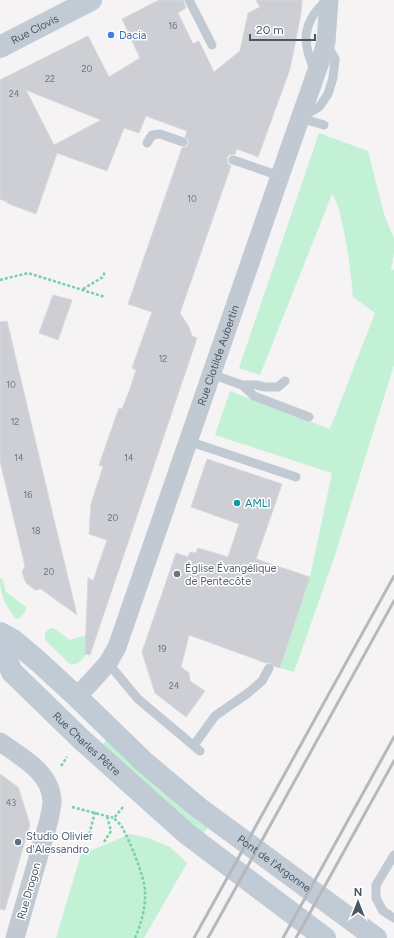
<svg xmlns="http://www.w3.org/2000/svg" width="394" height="938" font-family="Figtree,sans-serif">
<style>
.green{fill:#c3f1d5}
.building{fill:#cdcfd5;stroke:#d7d9de;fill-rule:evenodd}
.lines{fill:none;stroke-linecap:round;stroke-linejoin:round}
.path{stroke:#7ad0a6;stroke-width:2.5;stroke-dasharray:3 2;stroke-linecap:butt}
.service{stroke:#c1cad2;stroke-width:9}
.minor{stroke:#c1cad2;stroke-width:19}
.secondary{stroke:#c1cbd6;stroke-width:22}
.rail{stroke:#b5b8bd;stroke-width:3}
.shop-dot{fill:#3f7fe0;stroke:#fff;stroke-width:1.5}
.culture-dot{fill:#0f9aa8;stroke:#fff;stroke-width:1.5}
.worship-dot{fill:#6b7280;stroke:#fff;stroke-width:1.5}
.service-dot{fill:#5c6f8a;stroke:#fff;stroke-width:1.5}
.labels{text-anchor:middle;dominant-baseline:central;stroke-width:3;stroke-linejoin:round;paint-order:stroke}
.number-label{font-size:9px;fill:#6b747e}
.street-label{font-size:11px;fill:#4a5661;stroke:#fff}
.shop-label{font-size:11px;fill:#366cbe;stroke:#fff;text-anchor:start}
.culture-label{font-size:11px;fill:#0d838f;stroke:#fff;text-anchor:start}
.worship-label{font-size:11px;fill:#5b616d;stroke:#fff;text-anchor:start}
.service-label{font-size:11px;fill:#4e5e75;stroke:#fff;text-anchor:start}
</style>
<rect width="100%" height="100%" fill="#f5f3f3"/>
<path class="green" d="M319,133L368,151L384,214L394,239V254L391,269L394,270V365L335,555L294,672L280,668L310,577L332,473L215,435L230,391L330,429L375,313L353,297C351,272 348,248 342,223C340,213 338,203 332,194L260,375L239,368Z
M2,578L6,592L26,607V610L20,618L16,619C6,606 0,595 0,579Z
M53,628L70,640L93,633C90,644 85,667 70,664L45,640V633L49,629Z
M107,739L208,827L203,834L101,746Z
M130,834L148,838L170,847L187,863L144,938H56L81,854L102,846Z"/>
<path class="building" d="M159,0H183L186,8L178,13L193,44L199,41L214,72L240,51L248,13L260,7L256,0H302L301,14L290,69L258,157L237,149L235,154L229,155L227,158L228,164L231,166L180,313L189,327L192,336L197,338L90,655L85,654L88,577L93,581L107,540L89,534L91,504L103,467L99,465L119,408L122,409L130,389L136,370L132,368L152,312L128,304L182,148L187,146L189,141L185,137L187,131L146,116L139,133L124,128L107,171L57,153L36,214L7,203V202L0,199V80L88,36L109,77L140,58L122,19ZM26,90L101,120L54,145Z
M53,295L72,300L58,340L39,333Z
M7,321L51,507L77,615L41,589L35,590L26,583L22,572L25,566L0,461V322Z
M207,459L282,484L256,559L310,577L280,668L274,666L271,663H266L189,635L181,667L189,673L190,681L205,691L186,717L155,693L142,652L176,553L188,557L190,552L196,553L198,548L228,557L239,524L191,507Z
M0,774L18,787L30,824L5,910L0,909Z"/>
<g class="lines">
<path class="path" d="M0,280L28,273L105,297
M83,289L103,277L105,271
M61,766L67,757
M72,807L114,818
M123,807L114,818C117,821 120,824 122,827C129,839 145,878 145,891C146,907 141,924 135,938
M88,839L95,812
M104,842L111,831L107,816"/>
<path class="service" d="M189,0L212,45
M315,72C302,42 301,23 327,0
M303,116L319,107L328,94L333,78L335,59L327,44
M300,118L324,125
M147,143L152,135L160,134L183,142
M233,160L280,176
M211,374L242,385H256L265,387H278L285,381
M242,385L254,396L309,417
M188,441L296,477
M108,663L138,699L200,751
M194,745L215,716L248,693L262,681L269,668
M394,855L376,885V898L383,911L394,918"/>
<g class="minor">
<path id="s1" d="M77,697L108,663L117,647L280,176L321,59L326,42L329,0"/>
<path d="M0,742C21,757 51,772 52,801C52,807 50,814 49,820L15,938"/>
</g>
<g class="secondary">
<path id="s2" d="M0,47L91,0"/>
<path id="s3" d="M0,633L13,640L39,662L77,697L144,762L199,808L376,938"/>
<path id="s4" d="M0,644L12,672L82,740L187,834L325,938"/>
</g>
<path class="rail" d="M194,938L394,576
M208,938L394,601
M283,938L394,737
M296,938L394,761"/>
</g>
<circle class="shop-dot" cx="111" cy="35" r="4"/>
<circle class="culture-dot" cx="237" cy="503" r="4"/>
<circle class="worship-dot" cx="177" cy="574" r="4"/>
<circle class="service-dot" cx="18" cy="842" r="4"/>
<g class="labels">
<g class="number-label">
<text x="173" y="25">16</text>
<text x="87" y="68">20</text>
<text x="50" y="78">22</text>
<text x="14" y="93">24</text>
<text x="192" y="198">10</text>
<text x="163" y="358">12</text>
<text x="11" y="384">10</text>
<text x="15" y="421">12</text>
<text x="19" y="457">14</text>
<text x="129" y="457">14</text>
<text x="28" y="494">16</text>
<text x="113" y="517">20</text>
<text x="36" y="530">18</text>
<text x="49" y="571">20</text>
<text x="162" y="648">19</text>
<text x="174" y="685">24</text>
<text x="11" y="802">43</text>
</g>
<g class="street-label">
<text stroke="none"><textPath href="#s2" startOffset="39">Rue Clovis</textPath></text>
<text stroke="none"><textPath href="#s1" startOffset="373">Rue Clotilde Aubertin</textPath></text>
<text stroke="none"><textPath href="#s4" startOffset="134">Rue Charles Pêtre</textPath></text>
<text stroke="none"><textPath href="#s3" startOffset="359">Pont de l'Argonne</textPath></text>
<text transform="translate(29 891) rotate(-74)">Rue Drogon</text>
</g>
<g class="shop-label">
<text x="119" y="35">Dacia</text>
</g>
<g class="culture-label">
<text x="245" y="503">AMLI</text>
</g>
<g class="worship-label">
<text x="185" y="568">Église Évangélique<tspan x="185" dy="13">de Pentecôte</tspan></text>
</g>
<g class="service-label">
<text x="26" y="836">Studio Olivier<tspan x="26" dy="13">d'Alessandro</tspan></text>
</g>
</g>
<g transform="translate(358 902)" stroke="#ffffff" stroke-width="3" paint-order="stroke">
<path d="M0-3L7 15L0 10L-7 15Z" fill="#4a5661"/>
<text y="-6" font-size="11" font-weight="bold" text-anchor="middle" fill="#4a5661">N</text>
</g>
<path d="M250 34v6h65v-6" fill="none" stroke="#4a5661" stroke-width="2"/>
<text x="256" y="34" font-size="12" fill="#4a5661" stroke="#ffffff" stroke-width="3" paint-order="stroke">20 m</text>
</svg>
